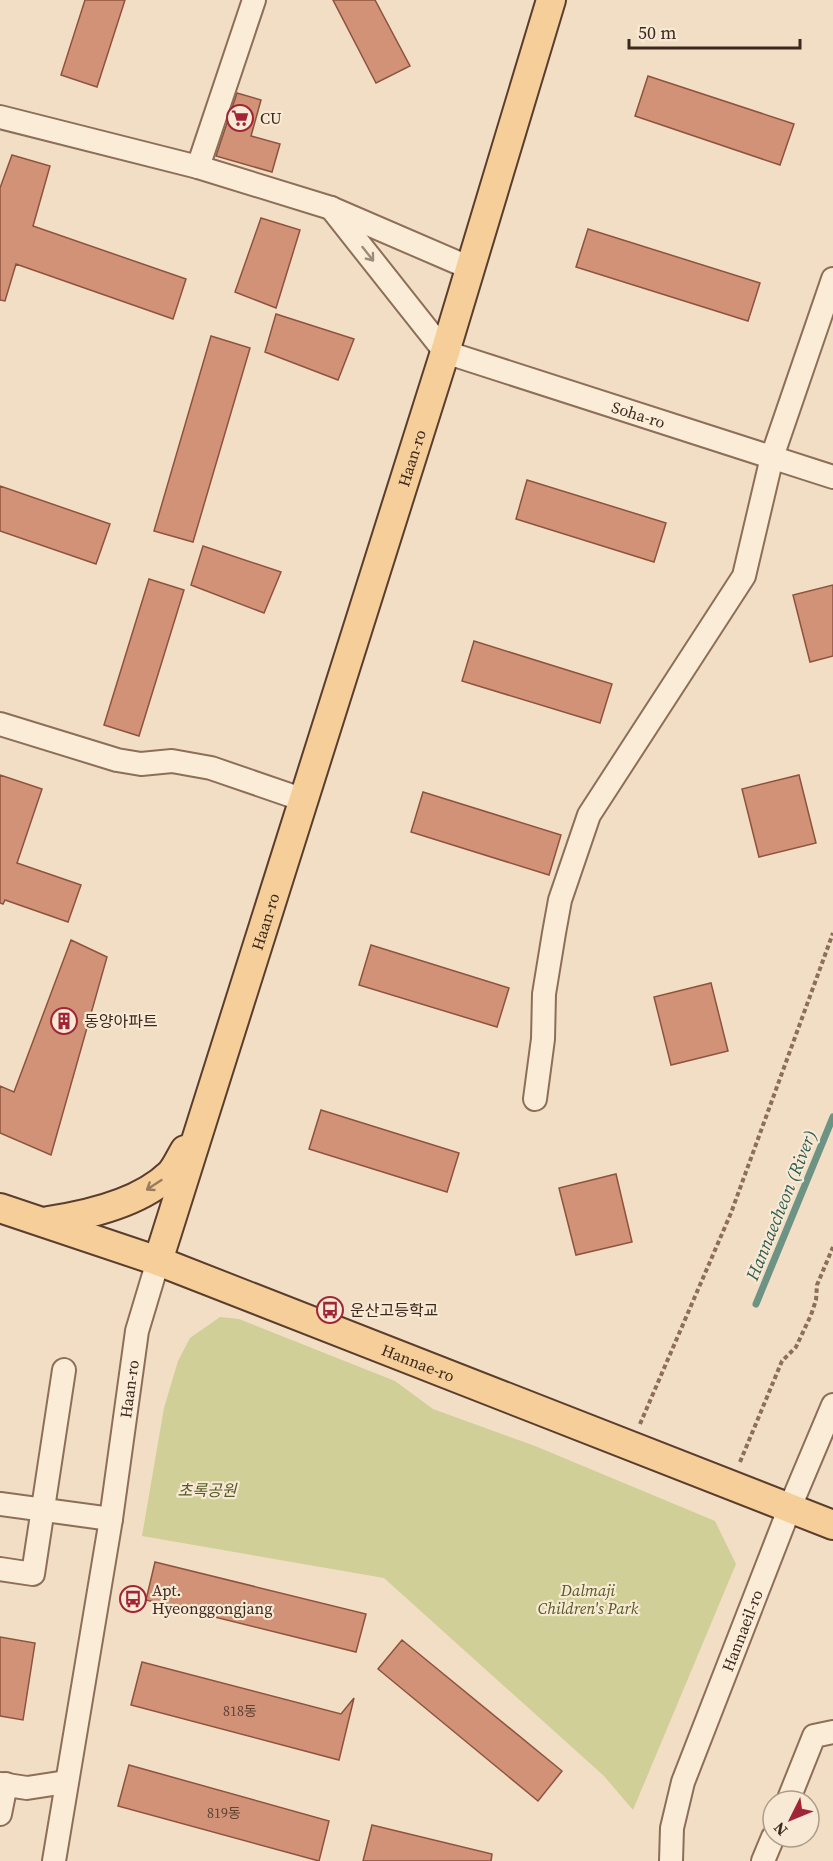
<svg xmlns="http://www.w3.org/2000/svg" width="833" height="1861" font-family="'Source Serif 4','Noto Sans KR',serif">
<style>
.green{fill:#d0cf97}
.lines{fill:none;stroke-linecap:round;stroke-linejoin:round}
.stream{stroke:#6c9384;stroke-width:7}
.building{fill:#d19278;stroke:#8e533d;stroke-width:1.5}
.minor-casing{stroke:#8d6e59;stroke-width:26}
.major-casing{stroke:#5a3d2d;stroke-width:32}
.path{stroke:#8d6e59;stroke-width:4;stroke-dasharray:4.5 3;stroke-linecap:butt}
.minor{stroke:#fbecd8;stroke-width:22}
.major{stroke:#f6ce9a;stroke-width:28}
.oneway{stroke:#9c8a7b}
.oneway2{stroke:#997c5c}
.labels{text-anchor:middle;dominant-baseline:central;stroke-width:4.5;stroke-linejoin:round;paint-order:stroke}
.number-label{font-size:14px;fill:#614334}
.poi-label{font-size:16px;fill:#3c291e;stroke:#f8e9d4;text-anchor:start}
.street-label{font-size:16px;fill:#3c291e;stroke:#f8e9d4}
.park-label{font-size:16px;font-style:italic;fill:#535a23;stroke:#f8e9d4}
.water-label{font-size:18px;font-style:italic;fill:#2c5d53;stroke:#f8e9d4}
</style>
<rect width="100%" height="100%" fill="#f1dec4"/>
<path class="green" d="M220,1317L239,1319L395,1381L433,1409L535,1446L715,1521L736,1564L633,1810L604,1776L384,1578L142,1536L164,1408L178,1361L190,1338Z"/>
<g class="lines">
<path class="stream" d="M756,1304L833,1117"/>
</g>
<path class="building" d="M85,0H125L97,87L61,75Z
M333,0H375L410,66L376,83Z
M648,76L794,124L780,165L635,116Z
M237,93L261,100L251,136L280,144L272,172L216,156Z
M12,155L50,166L33,226L186,279L173,319L16,264L5,301L0,300V188Z
M261,218L300,230L276,308L235,292Z
M588,229L760,283L748,321L576,267Z
M276,314L354,339L338,380L265,352Z
M211,336L250,348L193,542L154,531Z
M527,480L666,523L654,562L516,519Z
M0,486L110,524L96,564L0,531Z
M203,546L281,572L264,613L191,585Z
M149,579L184,590L139,736L104,725Z
M833,585V656L810,662L793,595Z
M474,641L612,684L600,723L462,681Z
M0,775L42,789L17,863L81,885L68,922L5,900L3,904L0,903Z
M799,775L816,843L759,857L742,789Z
M423,792L561,835L549,875L411,832Z
M71,940L107,957L51,1155L0,1133V1086L14,1092Z
M371,945L509,988L497,1027L359,985Z
M711,983L728,1051L671,1065L654,997Z
M321,1110L459,1153L447,1192L309,1149Z
M616,1174L632,1242L576,1255L559,1188Z
M155,1562L366,1614L356,1652L146,1600Z
M0,1637L35,1643L23,1720L0,1716Z
M402,1640L562,1771L538,1801L378,1669Z
M142,1662L341,1714L354,1698L339,1760L131,1705Z
M129,1765L329,1821L319,1861L118,1806Z
M372,1825L492,1854L491,1861H363Z"/>
<g class="lines">
<defs>
<g id="minor">
<path d="M0,117L198,167L331,208L470,268"/>
<path d="M198,167L254,0"/>
<path id="s1" d="M331,208L445,352L833,477"/>
<path d="M0,724L117,760L141,764L172,761L211,768L304,800"/>
<path d="M535,1099L543,1039L544,994L554,933L560,900L589,815L744,576L772,457L833,279"/>
<path d="M0,1504L111,1519"/>
<path d="M0,1569L33,1574L64,1370"/>
<path d="M0,1784L27,1788L66,1782"/>
<path d="M788,1801L814,1736L833,1732"/>
<path d="M0,1814L6,1784"/>
<path id="s2" d="M54,1861L111,1519L137,1331L158,1261"/>
<path id="s3" d="M671,1861L672,1828L683,1782L790,1507L833,1405"/>
<path d="M763,1861L773,1837"/>
</g>
<g id="major">
<path id="s4" d="M0,1208L158,1261L833,1525"/>
<path d="M48,1221C88,1215 140,1203 170,1174C176,1168 180,1158 185,1150"/>
<path id="s5" d="M158,1261L445,352L551,0"/>
</g>
</defs>
<use href="#minor" class="minor-casing"/>
<use href="#major" class="major-casing"/>
<path class="path" d="M640,1424L731,1213L833,933
M740,1462L782,1361L796,1347L811,1315L816,1300L817,1285L833,1247"/>
<use href="#minor" class="minor"/>
<use href="#major" class="major"/>
</g>
<defs><path id="oneway-shaft" d="M-6 0H5M1.5-3L5.5 0L1.5 3" fill="none" stroke-width="1.6" stroke-linecap="round" stroke-linejoin="round" transform="scale(1.5)"/></defs>
<use class="oneway" href="#oneway-shaft" transform="translate(368 254) rotate(52)"/>
<use class="oneway2" href="#oneway-shaft" transform="translate(154 1185) rotate(147)"/>
<defs>
<symbol id="supermarket-ring" viewBox="-11 -11 22 22"><circle r="9.5" fill="#f8e9d4" stroke="#a02536" stroke-width="1.5"/><path d="M-6-5.5h2.5l.6 2H6L4.5 2H-2.5L-4.4-4H-6ZM-1.5 3.2a1.3 1.3 0 1 0 .1 0ZM3 3.2a1.3 1.3 0 1 0 .1 0Z" fill="#a02536"/></symbol>
<symbol id="building-ring" viewBox="-11 -11 22 22"><circle r="9.5" fill="#f8e9d4" stroke="#a02536" stroke-width="1.5"/><path d="M-4-6H4V6H1V3H-1V6H-4ZM-2.5-4.3h1.7v1.8h-1.7ZM.8-4.3h1.7v1.8H.8ZM-2.5-1h1.7V.8h-1.7ZM.8-1h1.7V.8H.8Z" fill="#a02536"/></symbol>
<symbol id="bus-ring" viewBox="-11 -11 22 22"><circle r="9.5" fill="#f8e9d4" stroke="#a02536" stroke-width="1.5"/><path d="M-5-6H5V4H4V6H2V4H-2V6H-4V4H-5ZM-3.5-4V0h7V-4ZM-3.5 1.2v1.5H-2V1.2ZM2 1.2v1.5H3.5V1.2Z" fill="#a02536"/></symbol>
</defs>
<g fill-rule="evenodd">
<use href="#supermarket-ring" x="225" y="103" width="30" height="30"/>
<use href="#building-ring" x="49" y="1006" width="30" height="30"/>
<use href="#bus-ring" x="315" y="1295" width="30" height="30"/>
<use href="#bus-ring" x="118" y="1584" width="30" height="30"/>
</g>
<g class="labels">
<g class="number-label">
<text x="240" y="1711">818동</text>
<text x="224" y="1813">819동</text>
</g>
<g class="poi-label">
<text x="260" y="118">CU</text>
<text x="84" y="1021">동양아파트</text>
<text x="350" y="1310">운산고등학교</text>
<text x="152" y="1590">Apt.<tspan x="152" dy="18">Hyeonggongjang</tspan></text>
</g>
<g class="street-label">
<text stroke="none"><textPath href="#s1" startOffset="387">Soha-ro</textPath></text>
<text stroke="none"><textPath href="#s5" startOffset="842">Haan-ro</textPath></text>
<text stroke="none"><textPath href="#s5" startOffset="356">Haan-ro</textPath></text>
<text stroke="none"><textPath href="#s4" startOffset="446">Hannae-ro</textPath></text>
<text stroke="none"><textPath href="#s2" startOffset="478">Haan-ro</textPath></text>
<text stroke="none"><textPath href="#s3" startOffset="243">Hannaeil-ro</textPath></text>
</g>
<g class="park-label">
<text x="207" y="1490">초록공원</text>
<text x="588" y="1590">Dalmaji<tspan x="588" dy="18">Children's Park</tspan></text>
</g>
<g class="water-label">
<text transform="translate(781 1205) rotate(-68)">Hannaecheon (River)</text>
</g>
</g>
<g transform="translate(791 1819) rotate(227)"><circle r="28" fill="#f8e9d4" stroke="#ad9c8b" stroke-width="1.5"/>
<path d="M0-4.5L10 22L0 15L-10 22Z" fill="#a02536"/>
<text y="-9" font-size="16" font-weight="bold" text-anchor="middle" fill="#3c291e">N</text>
</g>
<path d="M629 39v9h171v-9" fill="none" stroke="#3c291e" stroke-width="3"/>
<text x="638" y="39" font-size="18" fill="#3c291e" stroke="#f8e9d4" stroke-width="4.5" paint-order="stroke">50 m</text>
</svg>
